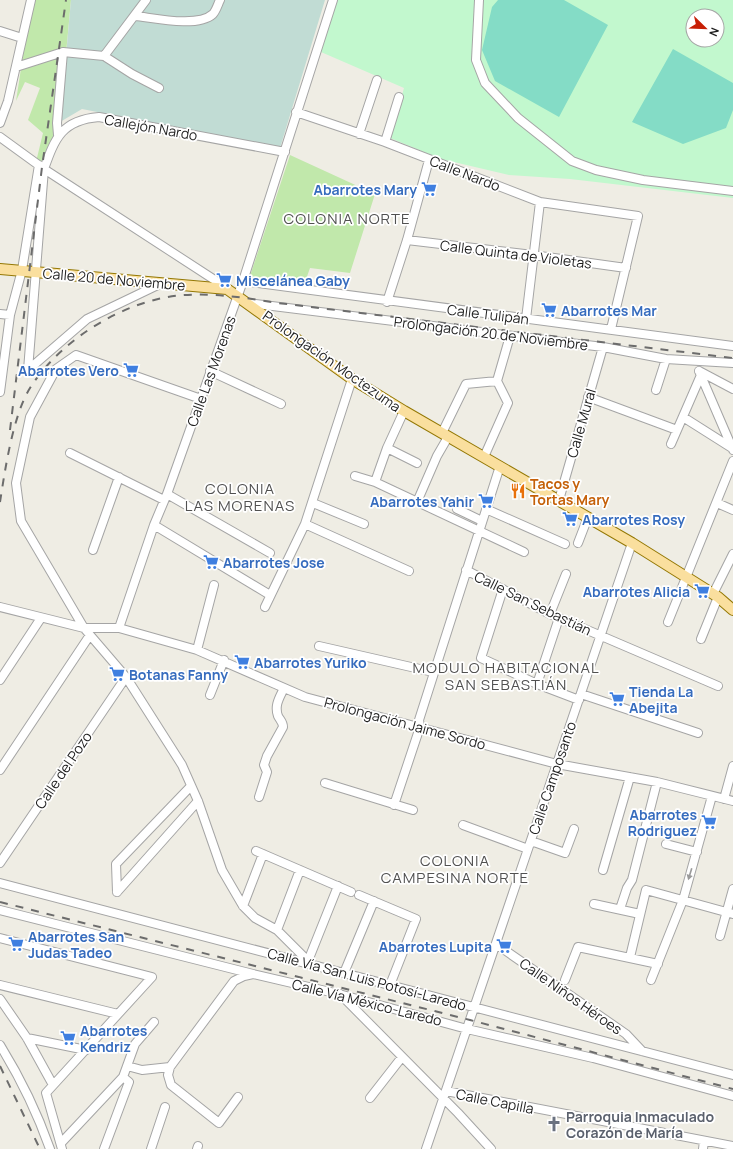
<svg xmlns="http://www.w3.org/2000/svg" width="733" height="1149" font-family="Manrope,sans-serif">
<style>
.grass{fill:#c1e8ab}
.wetland{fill:#c1dcd4}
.park{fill:#c2f8ce;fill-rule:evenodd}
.pitch{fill:#84dcc6}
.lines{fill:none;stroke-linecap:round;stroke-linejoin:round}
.minor-casing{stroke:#a5a5a5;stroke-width:10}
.major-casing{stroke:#947804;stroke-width:12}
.minor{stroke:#fff;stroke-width:8}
.major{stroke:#fadf9e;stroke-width:10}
.rail{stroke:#6c6c6c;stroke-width:2;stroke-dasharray:8 8;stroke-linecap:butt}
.oneway{fill:#9a9a9a}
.labels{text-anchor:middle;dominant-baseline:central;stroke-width:3.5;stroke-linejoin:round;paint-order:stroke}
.street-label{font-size:14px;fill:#1e1e1e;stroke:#fff}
.shop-label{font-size:14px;font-weight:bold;fill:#366cbe;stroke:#fff;text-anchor:start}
.food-label{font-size:14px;font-weight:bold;fill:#c56008;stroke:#fff;text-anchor:start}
.worship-label{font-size:14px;font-weight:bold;fill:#5b616d;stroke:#fff;text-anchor:start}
.neighbourhood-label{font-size:15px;letter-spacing:1px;fill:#515151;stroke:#fff}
</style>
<rect width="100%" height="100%" fill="#efede4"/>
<path class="grass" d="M35,0H71L60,118L44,165L36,162L43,133L28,120L40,88L25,82L16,101L26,36Z
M290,155L375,194L350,273L310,268L304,285L250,276Z"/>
<path class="wetland" d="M71,0H325L280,148L82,109L60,122Z"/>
<path class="park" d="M337,0H733V198L570,179L509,175L441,159L390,138L404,88L321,52ZM693,16H717V40H693Z"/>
<path class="pitch" d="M498,0H564L608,25L559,117L495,81L482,50L492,7Z
M673,49L733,83V110L726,128L683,144L632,122Z"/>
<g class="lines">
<defs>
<path id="minor" d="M479,0L476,60L485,83L518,118L572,161L596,170L643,180L733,191
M136,16C154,18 198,28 213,14C216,11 218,4 220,0
M0,31L22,38
M104,56L146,0
M16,67L63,52L104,56L132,74L159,88
M296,112L385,142L540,202L638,216L611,329
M0,123L8,101L31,0
M359,134L377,80
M58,135L57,123L63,52
M0,137L44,169L227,288
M385,142L399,97
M407,240L533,255L626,268
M243,281L733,346
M387,302L407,240L429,160
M248,303L603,347L666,359L733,363
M0,314L10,315
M526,319L540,202
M28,370L44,169C55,138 62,120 99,117L285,152
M28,370L87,319L160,284
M210,371L281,404
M699,371L733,450
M699,371L733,389
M656,390L666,359
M0,392L10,315L22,270L39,165
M588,397L677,430
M201,399L76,355L56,369L30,417L16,483L21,521L84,628L126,677L182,765L198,801L222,870L243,906L255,918L277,930L311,964
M683,417L732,448
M442,433L466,384L497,381
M671,444L701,375
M387,448L417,463
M70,453L164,500
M484,457L508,403L497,381L510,336
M355,476L375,482L524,552
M375,482L387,448L404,411
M167,494L270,553
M559,500L603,347
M417,502L437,456L448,437
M313,503L364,524
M717,503L733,510
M457,509L482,521
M486,509L565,544
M305,524L409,571
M154,525L270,595
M578,543L588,517
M93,550L119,477
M466,570L550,614L718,686
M503,589L481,658L537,684L579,700
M713,594L733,554
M0,607L84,628H119L197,650L305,697L557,764L657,782L733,801
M265,607L305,524L352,379
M550,614L566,574
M668,622L733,461
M119,628L154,525L167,494L243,281L333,0
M701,639L718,597
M319,646L433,672
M197,650L214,585
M0,680L41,618
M537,684L559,618
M581,694L698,733
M210,695L224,660
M0,770L90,635
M325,783L413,810
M259,797L267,772L264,765L267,756L283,727C283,722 280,720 278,716C274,705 280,697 284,688
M724,799L733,766
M394,805L420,727L419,720L500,466
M463,825L528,849
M531,841L565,853L574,829
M666,844L697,852
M256,851L351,892
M0,863L126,677
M603,870L630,777
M0,883L733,1075
M117,892L116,864L191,786
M117,892L198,801
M359,895L416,919L390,985
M594,904L640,914
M243,906L263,854
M620,909L627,888L632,880L657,782
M0,910L253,974L339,994L467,1029L593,1058L733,1096
M277,930L300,870
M720,936L733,889
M0,938L152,977L46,1093L62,1149
M496,944L626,1034L642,1051
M630,957L646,890L733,914
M308,961L338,886
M344,973L374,901
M565,980L578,947L658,964
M651,980L683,900L712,796
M0,985L118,1014
M340,994L458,1113L491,1149
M0,999L27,1038L53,1085
M27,1038L86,1050
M0,1045C21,1079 37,1112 50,1149
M127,1066L142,1070L170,1067
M446,1091L733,1146
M238,1097L219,1123L171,1085L168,1075L170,1067L234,981L244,976L253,974
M370,1098L402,1057
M61,1143L123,1077L135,1044L154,1022
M104,1149L129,1082L123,1077
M151,1149L165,1107
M197,1149L198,1146
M426,1149L632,543
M703,1149L704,1141"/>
<path id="major" d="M0,269L227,289L352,379L404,411L632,543L718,597L733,610"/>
</defs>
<use href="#minor" class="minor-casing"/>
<use href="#major" class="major-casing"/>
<use href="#minor" class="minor"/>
<use href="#major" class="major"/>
<path class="rail" d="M10,430L42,167L66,0
M0,502C5,470 13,415 30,388C61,339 126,299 184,295C216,293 247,298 278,303L733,358
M0,902L470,1020L733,1089
M0,1066L40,1149"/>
</g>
<defs><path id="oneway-solid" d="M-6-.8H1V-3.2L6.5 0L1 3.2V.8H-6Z"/></defs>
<use class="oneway" href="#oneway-solid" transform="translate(690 874) rotate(107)"/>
<defs>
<symbol id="supermarket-bare" viewBox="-9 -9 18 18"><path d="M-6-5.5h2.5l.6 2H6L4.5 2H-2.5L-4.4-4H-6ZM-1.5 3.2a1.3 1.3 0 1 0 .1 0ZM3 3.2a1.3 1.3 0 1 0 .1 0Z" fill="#3f7fe0" stroke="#fff" stroke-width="2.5" paint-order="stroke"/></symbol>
<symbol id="restaurant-bare" viewBox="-9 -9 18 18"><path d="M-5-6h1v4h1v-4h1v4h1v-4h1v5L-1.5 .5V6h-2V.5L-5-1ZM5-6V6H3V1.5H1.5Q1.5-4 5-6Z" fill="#e8710a" stroke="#fff" stroke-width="2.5" paint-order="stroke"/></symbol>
<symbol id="church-bare" viewBox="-9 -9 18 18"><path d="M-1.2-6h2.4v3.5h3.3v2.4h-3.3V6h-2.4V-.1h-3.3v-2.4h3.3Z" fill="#6b7280" stroke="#fff" stroke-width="2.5" paint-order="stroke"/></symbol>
</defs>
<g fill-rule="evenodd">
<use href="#supermarket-bare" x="418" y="178" width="22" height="22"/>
<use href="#supermarket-bare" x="213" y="269" width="22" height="22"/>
<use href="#supermarket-bare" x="538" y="299" width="22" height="22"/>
<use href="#supermarket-bare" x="120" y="359" width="22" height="22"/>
<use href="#restaurant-bare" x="507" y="480" width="22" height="22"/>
<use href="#supermarket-bare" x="475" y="490" width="22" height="22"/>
<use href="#supermarket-bare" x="559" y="508" width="22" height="22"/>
<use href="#supermarket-bare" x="200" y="551" width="22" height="22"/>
<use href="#supermarket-bare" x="691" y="580" width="22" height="22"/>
<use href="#supermarket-bare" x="231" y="651" width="22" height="22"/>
<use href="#supermarket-bare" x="106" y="663" width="22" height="22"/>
<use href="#supermarket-bare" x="606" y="688" width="22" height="22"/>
<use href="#supermarket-bare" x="698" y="811" width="22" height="22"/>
<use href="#supermarket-bare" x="5" y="933" width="22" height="22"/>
<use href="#supermarket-bare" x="493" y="935" width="22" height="22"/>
<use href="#supermarket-bare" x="57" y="1027" width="22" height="22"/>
<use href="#church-bare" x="543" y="1113" width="22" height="22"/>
</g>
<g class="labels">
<g class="street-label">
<text transform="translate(151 127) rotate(10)">Callejón Nardo</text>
<text transform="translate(465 173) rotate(21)">Calle Nardo</text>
<text transform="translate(516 254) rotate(7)">Calle Quinta de Violetas</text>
<text transform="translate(114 279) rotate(5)">Calle 20 de Noviembre</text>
<text transform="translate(488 314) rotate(7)">Calle Tulipán</text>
<text transform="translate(491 333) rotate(7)">Prolongación 20 de Noviembre</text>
<text transform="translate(332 361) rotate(35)">Prolongación Moctezuma</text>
<text transform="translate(211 371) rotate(-70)">Calle Las Morenas</text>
<text transform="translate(581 423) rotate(-74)">Calle Mural</text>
<text transform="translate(533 603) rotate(26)">Calle San Sebastián</text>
<text transform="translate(405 723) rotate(15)">Prolongación Jaime Sordo</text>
<text transform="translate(63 770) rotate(-56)">Calle del Pozo</text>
<text transform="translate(552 778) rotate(-71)">Calle Camposanto</text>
<text transform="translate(367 979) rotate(15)">Calle Vía San Luis Potosí-Laredo</text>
<text transform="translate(571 996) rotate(35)">Calle Niños Héroes</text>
<text transform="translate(367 1002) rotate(14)">Calle Vía México-Laredo</text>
<text transform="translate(495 1101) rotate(11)">Calle Capilla</text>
</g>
<g class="shop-label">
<text x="417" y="189" text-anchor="end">Abarrotes Mary</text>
<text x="236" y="280">Miscelánea Gaby</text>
<text x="561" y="310">Abarrotes Mar</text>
<text x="119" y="370" text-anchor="end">Abarrotes Vero</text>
<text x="474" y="501" text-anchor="end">Abarrotes Yahir</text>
<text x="582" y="519">Abarrotes Rosy</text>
<text x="223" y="562">Abarrotes Jose</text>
<text x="690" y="591" text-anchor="end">Abarrotes Alicia</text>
<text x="254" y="662">Abarrotes Yuriko</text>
<text x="129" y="674">Botanas Fanny</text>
<text x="629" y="691">Tienda La<tspan x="629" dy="16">Abejita</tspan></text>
<text x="697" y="814" text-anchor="end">Abarrotes<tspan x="697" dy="16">Rodriguez</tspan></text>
<text x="28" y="936">Abarrotes San<tspan x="28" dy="16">Judas Tadeo</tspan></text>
<text x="492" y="946" text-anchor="end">Abarrotes Lupita</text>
<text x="80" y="1030">Abarrotes<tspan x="80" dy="16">Kendriz</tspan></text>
</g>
<g class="food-label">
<text x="530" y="483">Tacos y<tspan x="530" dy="16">Tortas Mary</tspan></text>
</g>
<g class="worship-label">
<text x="566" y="1116">Parroquia Inmaculado<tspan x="566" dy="16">Corazón de María</tspan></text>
</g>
<g class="neighbourhood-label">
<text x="347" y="218">COLONIA NORTE</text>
<text x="240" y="488">COLONIA<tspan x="240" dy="17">LAS MORENAS</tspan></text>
<text x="506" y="667">MODULO HABITACIONAL<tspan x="506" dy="17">SAN SEBASTIÁN</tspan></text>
<text x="455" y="860">COLONIA<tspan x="455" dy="17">CAMPESINA NORTE</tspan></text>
</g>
</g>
<g transform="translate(705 28) rotate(113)"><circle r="19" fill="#ffffff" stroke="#a5a5a5"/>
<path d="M0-3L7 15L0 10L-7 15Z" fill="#c71f05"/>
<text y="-6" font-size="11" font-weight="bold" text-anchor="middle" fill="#1e1e1e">N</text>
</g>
</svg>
